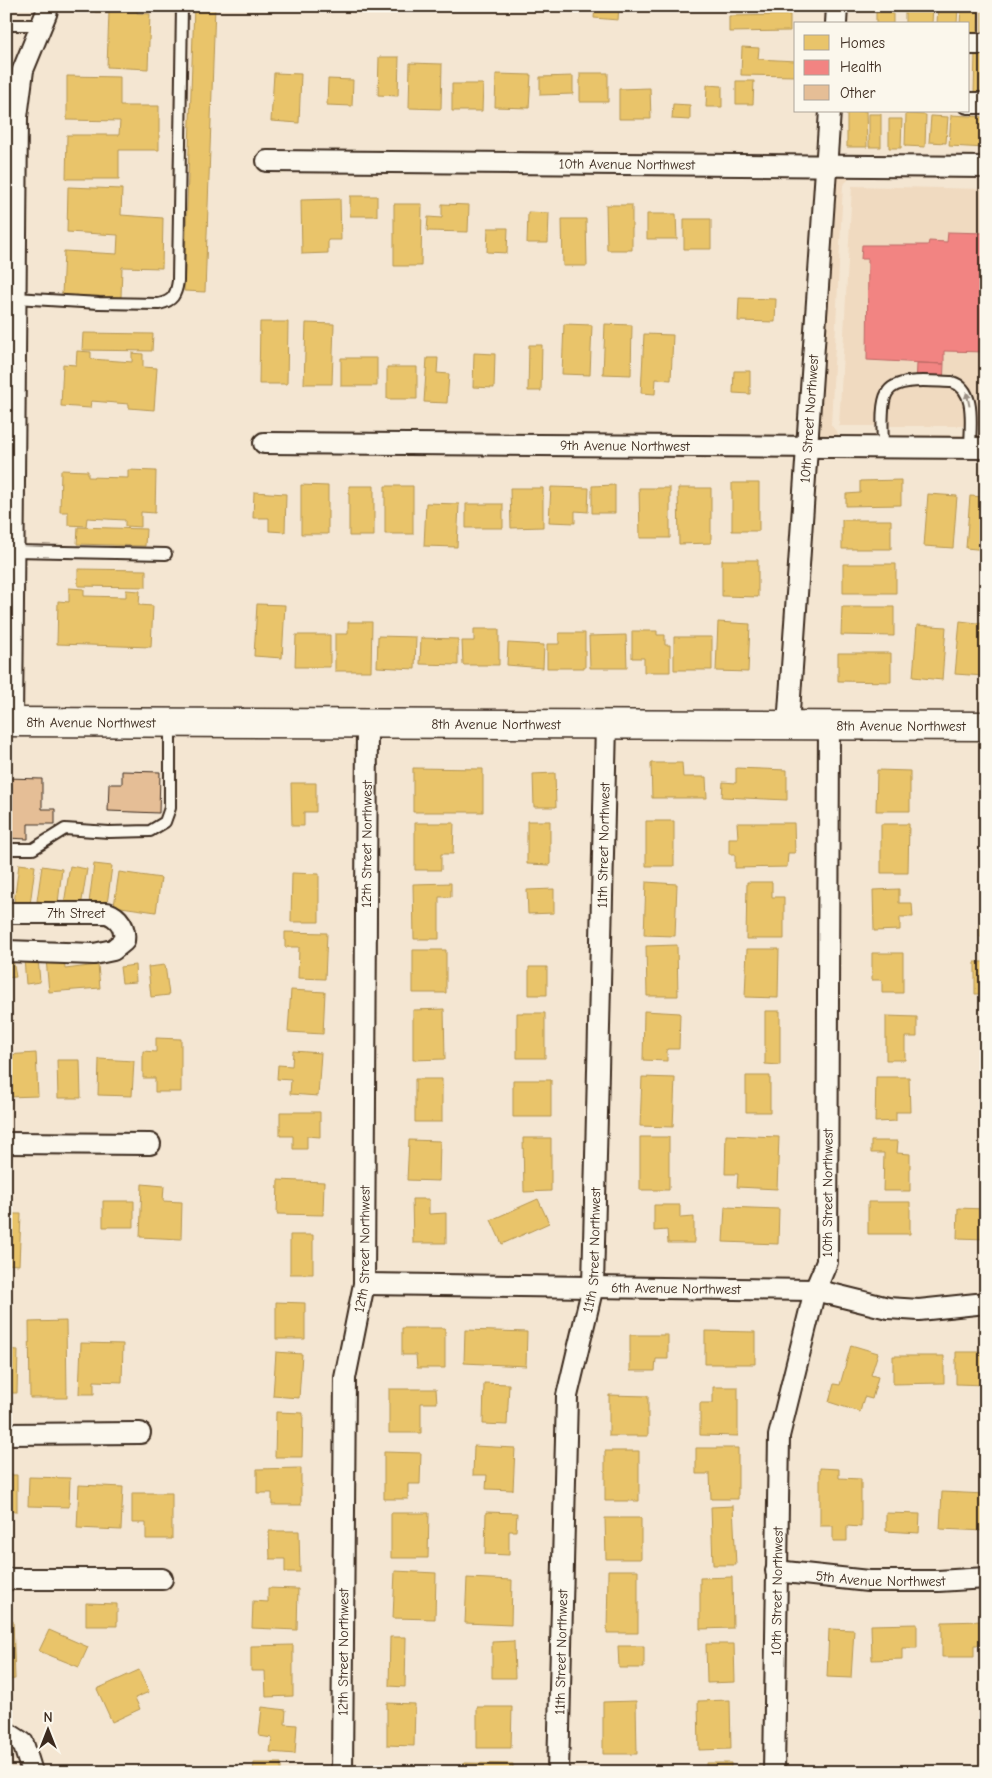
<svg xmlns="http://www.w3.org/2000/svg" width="992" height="1778" font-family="'Comic Neue',sans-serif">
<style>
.built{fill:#f0dac0}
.homes{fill:#e9c46a;stroke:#b59653}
.health{fill:#f28482;stroke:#bb6964}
.building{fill:#e5be96;stroke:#3b2a1e}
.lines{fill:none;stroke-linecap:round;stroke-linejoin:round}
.lane-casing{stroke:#3b2a1e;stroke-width:14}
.street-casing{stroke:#3b2a1e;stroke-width:24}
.secondary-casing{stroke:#3b2a1e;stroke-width:31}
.lane{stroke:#fbf7ec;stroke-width:10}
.street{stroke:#fbf7ec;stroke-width:20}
.secondary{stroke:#fbf7ec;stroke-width:28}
.oneway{fill:#9b9085}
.labels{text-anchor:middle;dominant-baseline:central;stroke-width:5;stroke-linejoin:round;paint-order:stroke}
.street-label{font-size:14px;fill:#3b2a1e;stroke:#fbf7ec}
</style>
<rect width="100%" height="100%" fill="#f4e6d2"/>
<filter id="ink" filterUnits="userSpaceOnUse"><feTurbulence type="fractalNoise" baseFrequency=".02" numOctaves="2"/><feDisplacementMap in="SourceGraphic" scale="10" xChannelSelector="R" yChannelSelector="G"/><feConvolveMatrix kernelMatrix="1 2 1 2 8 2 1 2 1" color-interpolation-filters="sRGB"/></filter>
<g filter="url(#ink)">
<path class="built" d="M835,177H851L843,185L831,425L839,435H986V437L819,436Z
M852,186L986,189V426H839Z"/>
<path class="homes" d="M95,6H137V13L150,14L148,69L107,67L109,12H95Z
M194,6H215L205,292L184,291Z
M595,6H619L618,20L594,18Z
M876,6H893V24H876Z
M919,6H933L932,24H905V8H919Z
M938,6H958L957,24H937Z
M961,6H979L978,34H968V24H960Z
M982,6H986V34H982Z
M790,15V31L729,32V16Z
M742,47L759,48L758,59L796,61L795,76L741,75Z
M975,53L986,54V94H974Z
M379,57H399L398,96L378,95Z
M410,63L442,64L441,109L409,108Z
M274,73L301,74L299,123L271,121Z
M580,73H608V102H580Z
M496,74L531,75L529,108L495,107Z
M67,76L120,77V106H159V150H119V179H66L67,135H119L120,121L67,120Z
M573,76V94L540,95V77Z
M328,79L353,80L352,106L327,105Z
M736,81H754L753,104H736Z
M452,84H483L482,111H452Z
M707,85L722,86V107H706Z
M650,88L651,119H619V89Z
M673,104L690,105V120L672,119Z
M847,111H866L867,147H847Z
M869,114H881V147H869Z
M906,114L926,115L925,147L905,146Z
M951,115L986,117V148L949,146Z
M931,116L948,117L946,143L929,142Z
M889,119H902L901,148H889Z
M68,187L122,189L121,215L163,218L162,268L122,267L121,297L62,295L64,251L117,254L118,235L67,232Z
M350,196H377V216H350Z
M340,199L341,240H328V253L302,254L301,200Z
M394,204H422L421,266H394Z
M442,204L469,205L468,232L427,231L428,217L442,218Z
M606,205H632V250H607Z
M528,212L549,213L548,243H527Z
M647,214H676L677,239H647Z
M562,219H586L587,266H563Z
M684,219H711V249H684Z
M488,228H508L507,253L487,252Z
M739,298L776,299L775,322L738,321Z
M260,322H288L287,384H259Z
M306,323L334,324L332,384H304Z
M564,324L592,325L590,375L562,374Z
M605,324L632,325L631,375L603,374Z
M83,333L153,334L152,351L82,350Z
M644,334L673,335L671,380L656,379L655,394L641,393Z
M529,345H542L541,391H528Z
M77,351L91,352V359L132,362V353L143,354V367L157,368L154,410L129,408V404L91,401L90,408L61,406L63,364L76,365Z
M474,353L495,354L494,388L473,387Z
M341,358H377V386H341Z
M427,358H438L437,373L449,374L447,403L424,402Z
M387,367H417V399H387Z
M734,371H750V394L733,393Z
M61,470L88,471V477L128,478V470L156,471L155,513L141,512V527L125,526V520L87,518L86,526L68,525V512H60Z
M901,480V505L846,506V494L860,493V481Z
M732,483H759V531H732Z
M301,485L328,486V534H301Z
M615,485V513H592V486Z
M349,486H374V536H349Z
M385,486H413V534H385Z
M551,487L589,488L588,512L575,511V523L549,522Z
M510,488H543V527L511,528Z
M639,488H670V538H640Z
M678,488H711V543L679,544Z
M254,492L286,494L285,532L269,531V518H253Z
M928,494L957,496L953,548L924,546Z
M970,496L986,497V550L966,548Z
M426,503L459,504L457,547L424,546Z
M466,504H503V528H466Z
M842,520H891V549H842Z
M78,527L146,529L145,546L77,544Z
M722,560H758V597L722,596Z
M843,564H896V593H843Z
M78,569L146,570V587L78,586Z
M69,588L84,589V596L126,597V590L140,591L139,605L153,606L151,647L57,644L58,601L69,602Z
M257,604L285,605L282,658L254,656Z
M842,607H894V636L841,635Z
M960,621L986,624L984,676L955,674Z
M348,622H372L371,671H335V634H348Z
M718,622L750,624L748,672L716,671Z
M917,625L946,627L942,680L913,677Z
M474,629H499V665H463L462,641H474Z
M632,631H657V635H665V645H670V672H644V658H632Z
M559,633H585V668H547V644H559Z
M296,635H330V667H295Z
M626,635L627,668H590L589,636Z
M378,636L416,637L415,669L377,667Z
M674,637H712V670H674Z
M421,638L458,639V665L420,664Z
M508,643L544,645L543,668L507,665Z
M838,653H891V682L838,681Z
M651,763H682L683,777H706L707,798H652Z
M413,768L483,769V812H413Z
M736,768L787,770V800L722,797L723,782L736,783Z
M982,768H986V811H981Z
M877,770L910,771V811H876Z
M555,773L556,807H534L533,774Z
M291,783H316V812H304V826H292Z
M527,821H550V865L527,864Z
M646,821H674V866H646Z
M415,823H454L453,854H441V870H415Z
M737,823H794L795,853H788L787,867L735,868V854H729V838H738Z
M881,824H909L908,873H881Z
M19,864L35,866L30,905L14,903Z
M94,864L112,866L107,905L89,903Z
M42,866L62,869L58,903L37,901Z
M70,866L87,869L81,907L64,904Z
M6,871H10L6,907Z
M119,872L161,878L156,912L114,906Z
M292,873L319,874V922H291Z
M646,882L677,884L675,936L644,935Z
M747,882H772V897H784V939H746Z
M451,883V897H439V939H414L413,884Z
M554,889V913L528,914L527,890Z
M899,889V903H912L913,917H900V930L874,931L873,890Z
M981,897L986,898V937H980Z
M285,932L327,933L325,979L298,978L299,947H285Z
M677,945L678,996H647L646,946Z
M747,949H779L778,998L745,997Z
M413,950H446V993H413Z
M872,953H903V993H882V980H872Z
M12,955L16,977L6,978V956Z
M38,958L40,982L26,984L24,959Z
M64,958L65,969L98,965L100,988L49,992L46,959Z
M975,962H986V994H975Z
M135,965L136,982L122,983L120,967Z
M165,965L169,995L151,997L148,967Z
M529,967H547V995H529Z
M291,990L325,992L323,1034L288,1032Z
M444,1009L445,1059L413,1060V1010Z
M644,1011L680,1013L679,1049H667V1061L643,1060Z
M765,1011H780V1065L765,1064Z
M517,1013H545V1058H517Z
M886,1016L917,1017V1037H905V1060H886Z
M156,1038L181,1039V1092H155V1078H143V1051L156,1052Z
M293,1051L321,1053L318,1096L290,1094L291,1080L277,1079L278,1065L292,1066Z
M36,1053L38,1096L7,1097L6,1055Z
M99,1059L134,1061L132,1096L98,1095Z
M57,1060H80L81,1098H58Z
M746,1076H770V1112H746Z
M642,1077L675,1078L673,1127L640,1126Z
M876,1077H909L910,1112H896V1121L875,1122Z
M415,1079H442V1122H415Z
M513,1080H551V1117H513Z
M983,1082H986V1118H983Z
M280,1112H320V1137L307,1136V1149H293V1136H280Z
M726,1135L779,1137L777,1189L737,1187L738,1174H725Z
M640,1137H669V1190H640Z
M523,1138H551V1191L524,1192Z
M409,1140L440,1141L439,1181L407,1180Z
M871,1141H898L897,1153L910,1154V1191H883L884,1153H871Z
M984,1142H986V1188H982Z
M278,1180L324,1182L323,1215L277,1214Z
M142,1184L164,1186L163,1201L182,1202L181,1239L140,1237Z
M412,1199H429V1214L446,1213V1243H413Z
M538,1199L549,1223L502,1244L491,1220Z
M103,1201H134V1227H103Z
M868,1202H910V1234H868Z
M654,1205H680V1218L694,1217V1243H668L667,1230L654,1231Z
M725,1207L779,1209L778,1244L723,1242Z
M958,1208L986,1209V1239L957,1238Z
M6,1214H21L19,1265L6,1264Z
M290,1235H313V1274H290Z
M276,1302L305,1303V1339H276Z
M66,1321L67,1398H30L29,1322Z
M402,1328H445V1368H417L416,1355H402Z
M465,1330L527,1332L526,1366L464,1363Z
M705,1331L755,1332V1364H705Z
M630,1335H668V1359H656L655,1371H630Z
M81,1343L123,1344L122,1382L94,1381V1394H79Z
M851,1345L878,1353L871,1375L878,1377L872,1399L864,1397L860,1412L829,1402L834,1384L840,1385Z
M6,1349L18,1350L17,1393H6Z
M276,1352L302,1354L299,1398L273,1396Z
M956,1352H986V1385L956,1384Z
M893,1356H944V1383L893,1384Z
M484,1383L509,1384L507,1425L483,1424Z
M713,1387H738V1436L700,1435V1403H713Z
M389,1389H436L437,1403H421V1433H389Z
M609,1395L648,1396V1436H609Z
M276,1412L303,1413L302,1457H275Z
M474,1446L515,1448L513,1490L486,1489L487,1475H473Z
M696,1448H738V1499H711L710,1474H696Z
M605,1451H639V1501H605Z
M384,1452L421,1453L420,1484H408V1499H384Z
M301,1468V1505H272V1493H257V1469Z
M820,1468L839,1469V1478L861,1479V1527L847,1526V1541H833V1526H820Z
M6,1475H17V1511H6Z
M29,1477L70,1478L69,1507L28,1506Z
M79,1485L123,1487L121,1530L77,1528Z
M942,1492L986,1494V1531L940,1529Z
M132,1493H172V1539H146V1523H132Z
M733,1506L736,1565H713L711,1507Z
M486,1512L517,1513L516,1531H509V1555L485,1554Z
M391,1513H429L428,1558H391Z
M886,1513L920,1514L919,1533L886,1531Z
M605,1518H641V1559H606Z
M269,1531H299L300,1572H285V1559H270Z
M608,1570H638V1633H607Z
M395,1571L436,1573L435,1619L393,1618Z
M732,1577L733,1628L700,1629V1578Z
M467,1578L512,1580L511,1625L465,1623Z
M268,1588L298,1589L297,1630L252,1628L253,1601L268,1602Z
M86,1603L117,1604V1626H86Z
M6,1621H13L15,1679L6,1680Z
M986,1621V1645H974V1657H942V1622Z
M917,1624V1648H902V1659L872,1660L871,1625Z
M829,1629L854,1630L851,1678L827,1677Z
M49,1630L88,1647L79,1667L39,1651Z
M390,1637H406L405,1687L389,1686Z
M514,1641L515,1678H492V1642Z
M706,1644H734L735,1682L707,1683Z
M293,1645V1696L266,1697L265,1671H251V1646Z
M618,1646H644V1668H619Z
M139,1670L149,1692L135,1698L140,1709L112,1722L97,1689Z
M730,1700L731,1749L699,1750L698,1701Z
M636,1701L637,1754H603V1702Z
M387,1703L415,1704L414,1746L387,1745Z
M262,1707L286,1710L285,1724L297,1725L295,1754L270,1752L272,1738L259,1736Z
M477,1707H512L511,1748H477Z
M254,1763H281V1772H253Z
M464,1763L513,1764V1772H464Z
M706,1763H731V1772H706Z
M392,1767H428V1772H392Z"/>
<path class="health" d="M948,232L986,233V352L944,351V364L867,360L868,259H861L862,245H928L929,241L947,242Z
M917,363L944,364L943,387H916Z"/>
<path class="building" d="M122,771L160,772L159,813L108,811L109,784H122Z
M6,778L42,779V809H55V824H28V839L6,838Z"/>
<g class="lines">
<defs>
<path id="lane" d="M6,25H42
M15,298L99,303L159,304C173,301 176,295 178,281L182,6
M883,447C883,433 880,405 887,393C896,376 935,382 952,382C977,389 970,427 970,448
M14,551L166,554
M6,849H33L65,829L109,832L150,831L165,822L170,808V723"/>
<g id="street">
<path d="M836,24L837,6"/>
<path d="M968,44H986"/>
<path d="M968,103H986"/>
<path id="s1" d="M267,161L986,167"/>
<path id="s2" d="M264,443L986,448"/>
<path d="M12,722L17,117L23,70L46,14L48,6"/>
<path id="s3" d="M788,726L830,111"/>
<path id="s4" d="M6,913H107C119,917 126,928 124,941L113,950L94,954L6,951"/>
<path d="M6,1143L150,1144"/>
<path id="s5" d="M364,1284L815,1290L888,1308L919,1310L986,1303"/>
<path d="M6,1434L140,1433"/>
<path id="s6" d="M776,1571L868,1581H938L986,1578"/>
<path d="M6,1579H162"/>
<path d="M6,1732L23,1743L32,1772"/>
<path id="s7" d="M342,1772L345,1378L364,1284L367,724"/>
<path id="s8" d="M558,1772L567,1396L593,1286L606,724"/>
<path id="s9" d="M774,1772L779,1436L815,1290L827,1262L829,726"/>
</g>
<g id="secondary">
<path id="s10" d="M6,722L986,726"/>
</g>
</defs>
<use href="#lane" class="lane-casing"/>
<use href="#street" class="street-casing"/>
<use href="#secondary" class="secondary-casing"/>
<use href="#lane" class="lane"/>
<use href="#street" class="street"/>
<use href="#secondary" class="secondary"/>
</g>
<defs><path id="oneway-solid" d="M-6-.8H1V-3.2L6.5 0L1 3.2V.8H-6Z" transform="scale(1.25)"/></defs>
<use class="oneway" href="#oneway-solid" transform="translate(968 399) rotate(-102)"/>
</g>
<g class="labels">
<g class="street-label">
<text stroke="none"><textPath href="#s1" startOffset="360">10th Avenue Northwest</textPath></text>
<text stroke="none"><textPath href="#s3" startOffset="308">10th Street Northwest</textPath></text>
<text stroke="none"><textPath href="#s2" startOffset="361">9th Avenue Northwest</textPath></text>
<text stroke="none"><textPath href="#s10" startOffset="85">8th Avenue Northwest</textPath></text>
<text stroke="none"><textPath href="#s10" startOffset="490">8th Avenue Northwest</textPath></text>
<text stroke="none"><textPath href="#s10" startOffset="895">8th Avenue Northwest</textPath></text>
<text stroke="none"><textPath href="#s7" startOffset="930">12th Street Northwest</textPath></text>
<text stroke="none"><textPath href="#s8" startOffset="930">11th Street Northwest</textPath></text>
<text stroke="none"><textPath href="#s4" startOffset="70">7th Street</textPath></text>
<text stroke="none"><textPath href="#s9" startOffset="586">10th Street Northwest</textPath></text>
<text stroke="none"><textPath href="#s7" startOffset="525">12th Street Northwest</textPath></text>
<text stroke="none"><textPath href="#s8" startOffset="525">11th Street Northwest</textPath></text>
<text stroke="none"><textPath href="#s5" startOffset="312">6th Avenue Northwest</textPath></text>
<text stroke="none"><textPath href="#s6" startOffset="105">5th Avenue Northwest</textPath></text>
<text stroke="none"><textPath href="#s9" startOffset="181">10th Street Northwest</textPath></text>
<text stroke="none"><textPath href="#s8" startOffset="120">11th Street Northwest</textPath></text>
<text stroke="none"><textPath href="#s7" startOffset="120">12th Street Northwest</textPath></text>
</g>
</g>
<rect width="992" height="1778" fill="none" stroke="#fbf7ec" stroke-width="25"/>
<rect x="12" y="12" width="967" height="1753" fill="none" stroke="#3b2a1e" stroke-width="2" filter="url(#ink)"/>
<rect x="794" y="22" width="175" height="90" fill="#fbf7ec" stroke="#aea59a"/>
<rect x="804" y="35" width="25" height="15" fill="#e9c46a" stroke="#aea59a"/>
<text x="840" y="48" font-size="15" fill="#3b2a1e">Homes</text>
<rect x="804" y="60" width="25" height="15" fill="#f28482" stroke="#aea59a"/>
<text x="840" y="72" font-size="15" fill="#3b2a1e">Health</text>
<rect x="804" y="85" width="25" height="15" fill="#e5be96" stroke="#aea59a"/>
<text x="840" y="98" font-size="15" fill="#3b2a1e">Other</text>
<g transform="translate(48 1730)" stroke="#fbf7ec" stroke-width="4" paint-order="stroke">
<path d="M0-4L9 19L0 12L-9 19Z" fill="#3b2a1e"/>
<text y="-8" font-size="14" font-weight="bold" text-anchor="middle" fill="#3b2a1e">N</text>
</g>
</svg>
